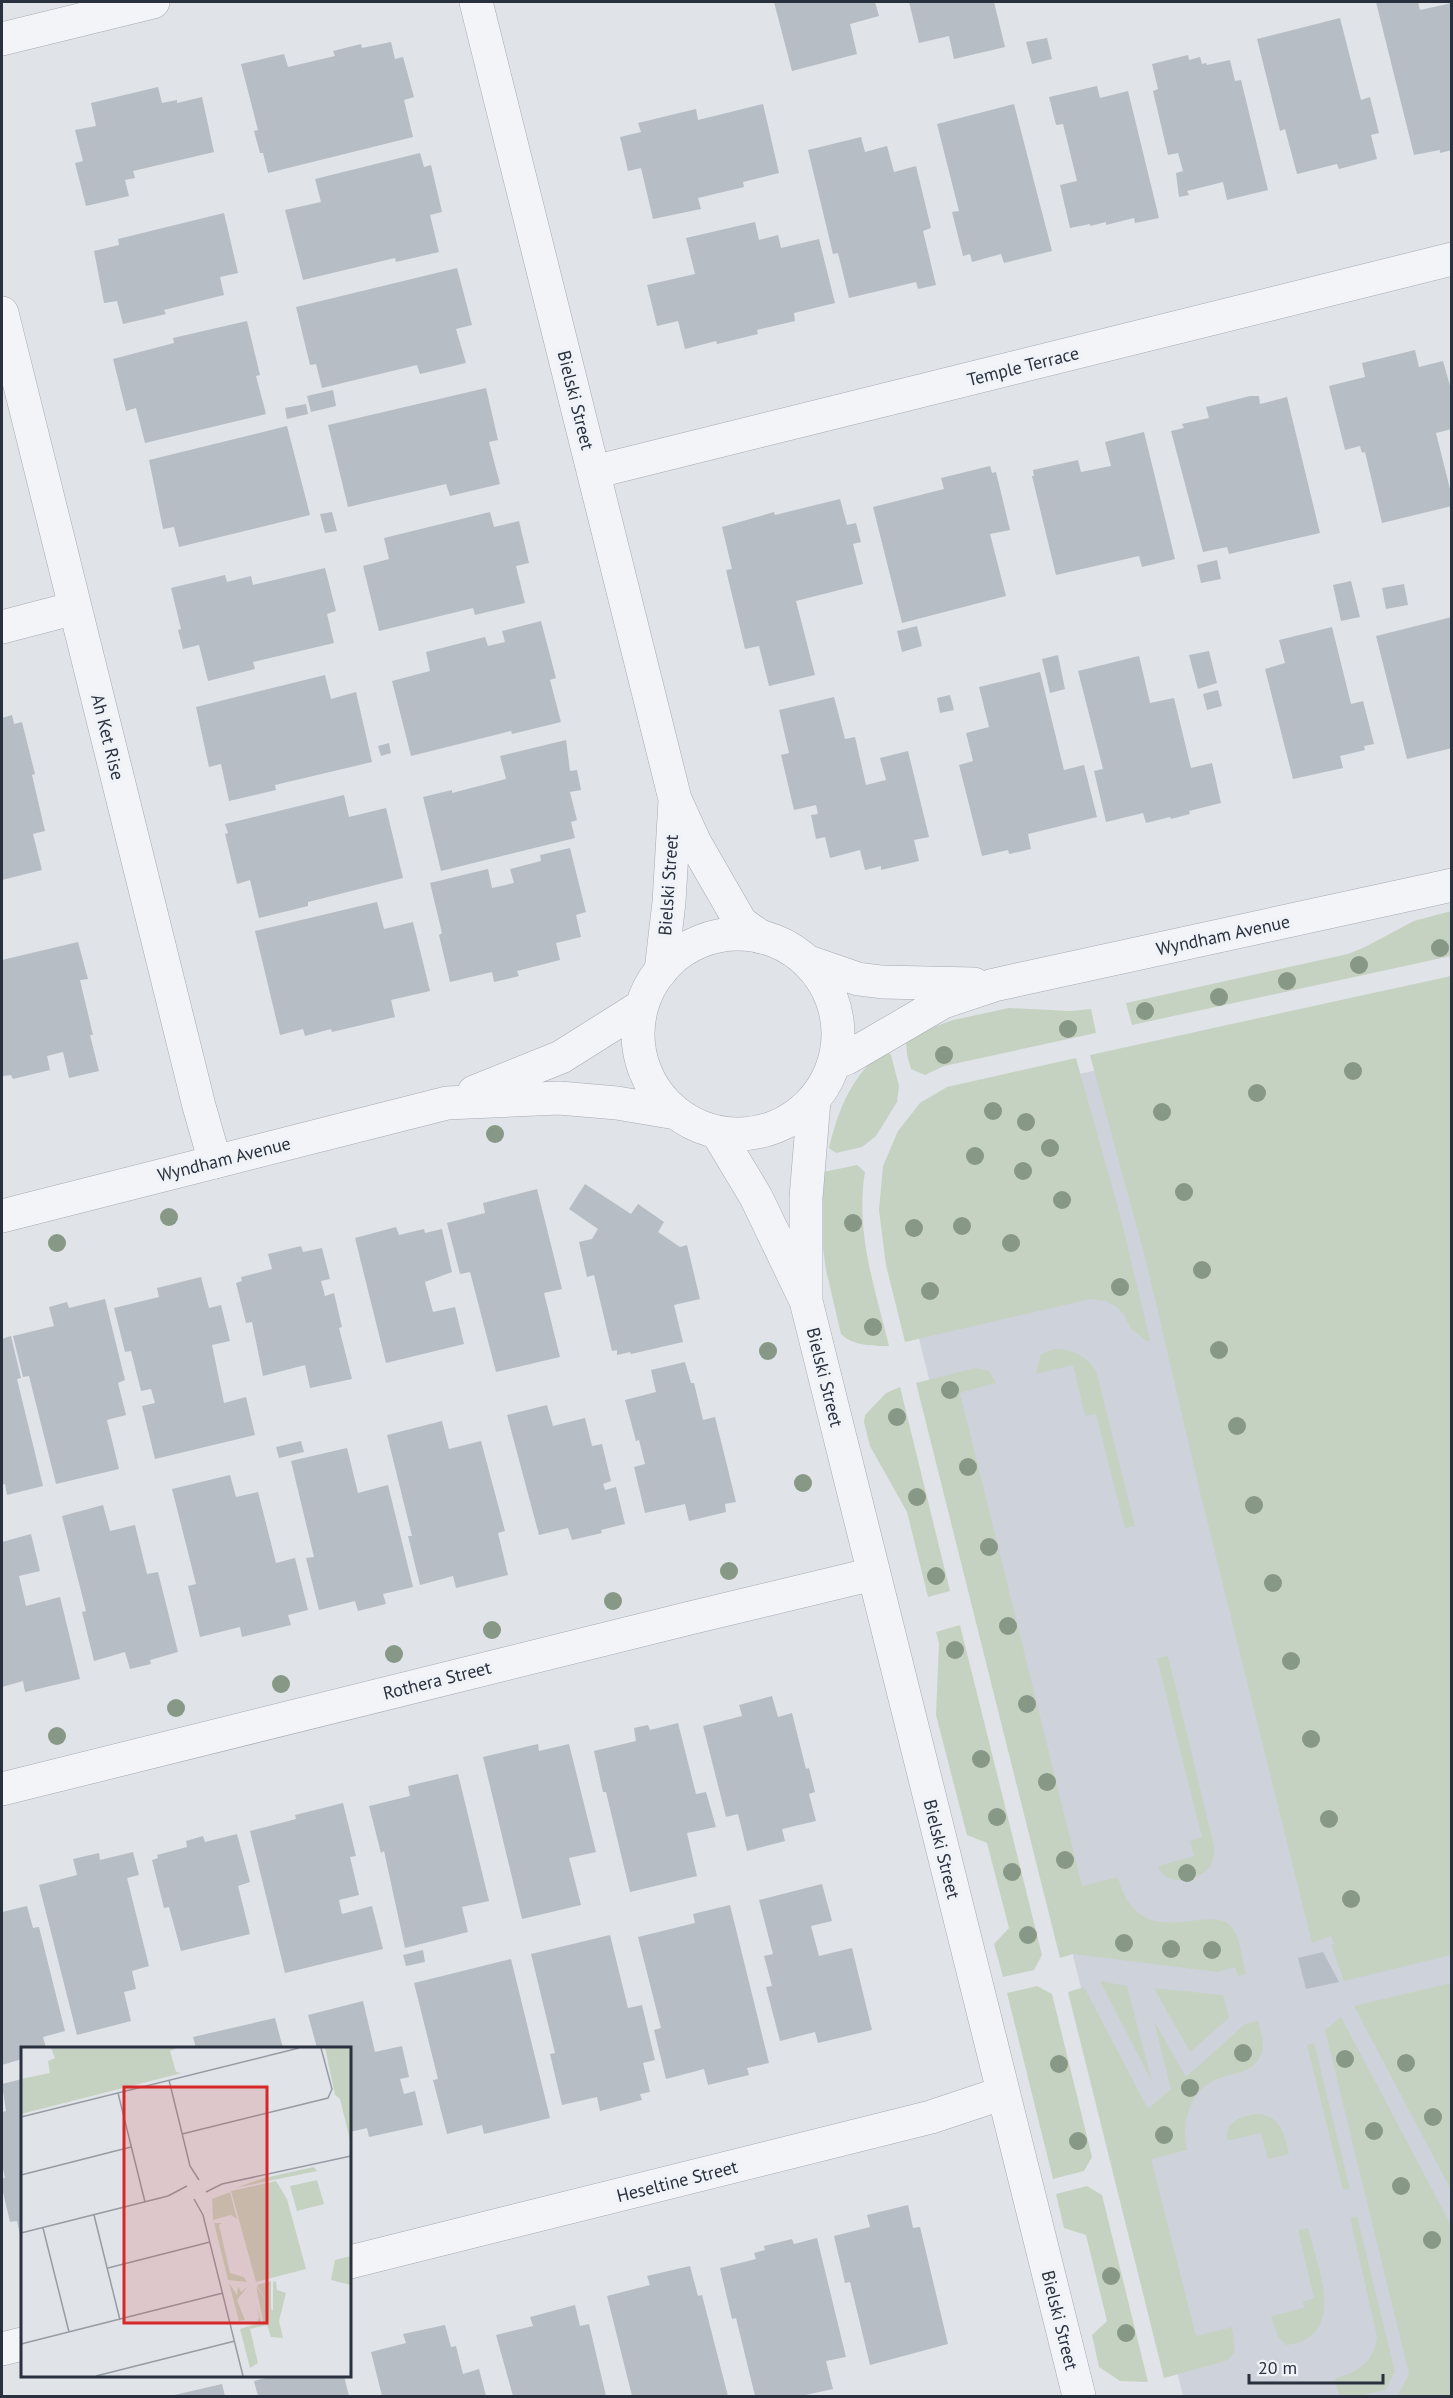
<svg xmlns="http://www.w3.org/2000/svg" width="1453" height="2398" font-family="'PT Sans',sans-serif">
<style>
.built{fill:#ced2da}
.green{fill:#c6d2c1}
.building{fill:#b7bdc5}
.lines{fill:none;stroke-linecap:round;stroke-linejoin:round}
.minor-casing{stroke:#a5aab2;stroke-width:34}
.tertiary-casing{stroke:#a5aab2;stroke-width:34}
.minor{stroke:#f2f4f7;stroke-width:33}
.tertiary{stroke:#f2f4f7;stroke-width:33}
.tree{fill:#879887}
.labels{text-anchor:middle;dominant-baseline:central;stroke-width:6;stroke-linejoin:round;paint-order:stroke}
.street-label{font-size:18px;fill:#29313f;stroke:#eff2f6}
.inset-road{fill:none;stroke:#979ca4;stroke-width:1.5}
.view{fill:#d62828;fill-opacity:0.15;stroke:#d62828;stroke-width:3}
.inset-edge{fill:none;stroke:#29313f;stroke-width:3}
</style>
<rect width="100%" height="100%" fill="#e0e3e8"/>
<path class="built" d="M1451,990V2396H1183L919,1339L986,1095Z"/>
<path class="green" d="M1451,911V956L1132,1025L1126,1003L1348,954L1365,947L1414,921Z
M1451,976V1955L1344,1981L1331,1945L1334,1944L1331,1936L1312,1943L1200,1492L1146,1261L1090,1055Z
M1009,1008L1070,1011L1091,1009L1096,1033L944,1066L925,1075L911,1069L907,1055L906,1037L953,1020Z
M884,1049L891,1055L899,1086L897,1102L876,1136L862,1147L836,1153L829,1148C839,1107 851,1078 884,1049Z
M1076,1058L1120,1215L1150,1340L1148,1342L1131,1329L1123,1313L1115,1306L1106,1301L1090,1299L905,1342L886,1265L879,1210L883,1166L898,1131L920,1103L947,1087Z
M857,1165L865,1172C855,1231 875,1289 889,1346C873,1346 853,1346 841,1334L826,1270L820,1227L823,1172Z
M1054,1349C1072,1349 1086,1355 1096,1371L1135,1526L1125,1528L1096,1414L1085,1416L1073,1365L1036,1374L1041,1354Z
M975,1368L989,1371L996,1383L960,1393L1082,1886L1118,1877C1139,1957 1210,1902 1231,1926C1241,1938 1242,1960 1246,1974L1238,1976L1235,1967L1217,1972L1073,1954L1060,1958L916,1383Z
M900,1387L950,1591L928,1597L907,1512L870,1446L864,1422L865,1415L886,1393Z
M960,1625L1042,1955L1034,1970L1003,1977L994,1944L1009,1928L987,1843L967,1835L936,1715L939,1643L936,1632Z
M1168,1656L1214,1846C1214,1854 1214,1863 1208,1869C1195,1882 1164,1887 1158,1866L1194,1856L1190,1841L1202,1837L1157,1658Z
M1100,1981L1127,1986L1152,2082Z
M1451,1983H1452L1451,2190L1354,2006Z
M1037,1986L1052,1994L1092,2157L1084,2171L1053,2179L1007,1993Z
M1084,1987L1148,2109L1171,2089L1154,2021L1186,2077L1245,2024L1258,2021C1260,2030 1265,2043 1262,2052C1255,2074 1234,2072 1217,2079C1189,2091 1181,2123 1187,2150L1151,2159L1196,2336L1232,2327L1235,2351L1229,2359L1222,2362L1164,2378L1068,1992Z
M1154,1988L1223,1995L1229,2018L1190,2052Z
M1341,2017L1451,2225V2396H1393L1398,2395L1409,2374L1325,2030Z
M1314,2043L1350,2189L1343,2190L1307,2045Z
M1256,2114C1280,2114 1285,2135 1289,2154L1268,2159L1261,2133L1227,2141C1225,2121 1240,2117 1256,2114Z
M1087,2186L1102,2195L1148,2382L1120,2381L1099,2367L1092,2335L1107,2321L1086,2235L1064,2228L1056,2194Z
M1357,2216L1395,2372L1385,2390L1358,2396H1339L1335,2378C1357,2373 1374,2362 1377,2337L1350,2218Z
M1308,2228C1317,2266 1349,2338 1286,2345L1278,2337L1271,2316L1304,2308L1303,2302L1314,2298L1298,2230Z"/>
<path class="building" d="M774,2H875L879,16L850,24L857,54L792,71Z
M909,2H994L1005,47L954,59L949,36L919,43Z
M1376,2H1418L1420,10L1452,3V150L1440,153V150L1414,155Z
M1340,18L1361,100L1370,97L1379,133L1371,135L1377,159L1339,169L1337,164L1297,174L1285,129L1280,131L1257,39Z
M1047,38L1052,59L1032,64L1026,42Z
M391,42L395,59L403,57L414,97L404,100L413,137L268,173L263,153H260L254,131L258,130L241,64L284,54L288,67L335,56L333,51L361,44L362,48Z
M1188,55L1189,60L1200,57L1202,64L1206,63L1207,65L1230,60L1235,81L1241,80L1268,190L1227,200L1223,182L1187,191L1189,195L1179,197L1176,173L1183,171L1178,153L1168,155L1153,91L1158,89L1152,64Z
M1097,86L1100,98L1128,91L1159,218L1135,223L1134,218L1106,225V222L1090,226V224L1070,228L1060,185L1077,181L1063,124L1056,125L1049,97Z
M158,87L162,103L177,100V103L202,97L214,152L133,171L135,178L125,180L129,196L86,206L75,163L83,161L75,130L96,126L91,103Z
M763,104L779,173L743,182L744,187L698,198L701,209L653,219L641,168L628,171L620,137L641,132L638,123L696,109L698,120Z
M1014,104L1052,251L1004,263L1001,254L972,262L970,254L963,256L952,212L959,211L937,124Z
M861,137L865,152L887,146L894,172L916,166L931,228L923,231L936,285L918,289L916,282L849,298L838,253L833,254L808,150Z
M420,153L424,167L431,165L442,212L430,215L439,252L396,262L395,258L303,280L285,210L321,202L315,179Z
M224,213L238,273L220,277L224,295L164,310L166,314L123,324L117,301L104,303L94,251L119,245L118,239Z
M755,222L759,240L778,235L781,248L819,239L835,303L794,313L795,321L757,330L758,334L717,344L716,341L685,349L678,321L657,326L647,285L695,274L686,238Z
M457,268L472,325L456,329L466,363L420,374L417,365L322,388L316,364L310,365L296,307Z
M247,321L260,375L256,376L266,414L145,443L136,408L126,411L113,359L174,343L173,338Z
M1415,350L1419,367L1443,361L1452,393V429L1436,433L1452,497V506L1382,523L1365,452L1362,453L1360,446L1345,450L1329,386L1365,377L1362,363Z
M486,388L498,440L489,442L500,484L450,496L446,484L348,507L328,425Z
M333,390L336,406L311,412L307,396Z
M1250,396H1259L1260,404L1287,397L1320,533L1229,554L1227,547L1203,552L1171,431L1184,428L1182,424L1209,418L1206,407Z
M306,404L308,414L287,419L285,408Z
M287,426L310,515L179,547L174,527L163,529L149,460Z
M1144,432L1175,559L1142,567L1139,556L1056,575L1032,476H1034L1033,470L1078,460L1081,472L1111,466L1105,442Z
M990,466L992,473L996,472L1010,530L990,534L1006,596L902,623L873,507L944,489L941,478Z
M840,499L847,525L856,523L861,542L853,544L863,584L796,601L815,675L769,686L759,646L745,649L726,570L732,569L722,527L774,512L775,515Z
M332,512L337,531L325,533L320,514Z
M490,512L494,527L519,521L529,563L516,566L525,603L475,615L473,608L379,631L363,566L389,559L384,538Z
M1217,560L1221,579L1201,583L1197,565Z
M325,568L336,611L327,614L334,643L253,662L255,669L208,681L199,645L183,649L178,630L181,629L171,588L225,575L227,582L251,576L253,585Z
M1351,581L1360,617L1341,621L1333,585Z
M1404,584L1408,605L1386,609L1382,588Z
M1452,617V748L1407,759L1376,636Z
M541,621L556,678L550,680L561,722L512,734L511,731L411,756L392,681L430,671L426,652L485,637L488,646L505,642L502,631Z
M917,626L922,646L902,652L897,631Z
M1332,627L1351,704L1363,701L1374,744L1364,746L1365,750L1340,756L1343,768L1293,779L1265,669L1285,663L1279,640Z
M1209,651L1217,683L1198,689L1189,655Z
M1058,655L1065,689L1050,693L1042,659Z
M1139,656L1150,703L1174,698L1191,768L1212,763L1221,803L1189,811L1190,814L1171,819L1170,817L1146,823L1143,813L1106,822L1094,771L1103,769L1078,671Z
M1040,672L1064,770L1084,765L1097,817L1028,834L1031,849L1009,854L1008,850L982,856L959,765L973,761L966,733L989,727L979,687Z
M325,675L331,699L356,692L372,762L275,785L276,790L229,801L221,764L209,767L196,707Z
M1218,690L1222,706L1207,710L1203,694Z
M950,695L954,710L940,713L937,698Z
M834,697L845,739L855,737L866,785L886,780L880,758L908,751L929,837L914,840L919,861L881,870V866L865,870L860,850L830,858L825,837L816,839L811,815L818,814L816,805L794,810L781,755L789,753L779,710Z
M12,715L14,724L22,722L35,774L32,775L45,831L33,834L42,870L2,880V718Z
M566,740L570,771L577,770L581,790L570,792L577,820L571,822L575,838L441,871L423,797L452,790V793L506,779L500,756Z
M389,743L391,753L381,756L378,746Z
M344,795L349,817L386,808L403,878L308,902V906L259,918L250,880L237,884L225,834L228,833L225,824Z
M570,848L586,912L576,915L581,937L556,943L560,960L517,971L519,976L494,982L492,972L450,982L439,935L442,933L430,883L488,869L492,888L514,883L510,869L541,861L540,855Z
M377,902L384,929L413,922L430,991L391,1000L395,1017L332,1032L331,1029L305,1036L303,1029L280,1035L255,931Z
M78,942L88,979L80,980L93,1035H90L99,1071L69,1078L63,1052L47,1056L50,1070L13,1079L11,1075L3,1076L2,960Z
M585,1184L631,1214L638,1204L664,1222L658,1232L680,1247L687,1245L700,1299L674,1305L683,1342L631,1354L630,1352L617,1355V1350L612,1351L594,1275L587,1277L579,1242L592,1239L598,1229L569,1209Z
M537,1189L562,1289L544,1293L560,1357L496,1372L470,1272L460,1274L447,1223L485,1213L483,1203Z
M396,1227L399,1235L424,1229L425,1233L442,1229L452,1272L425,1282L433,1312L455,1307L464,1344L386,1363L355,1238Z
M301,1246L303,1252L322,1248L330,1279L321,1281L325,1296L334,1293L342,1327L339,1328L352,1379L310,1388L305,1365L263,1376L252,1322L246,1323L236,1283L242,1281L241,1277L272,1269L268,1254Z
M201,1277L209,1308L221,1305L230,1341L212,1345L224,1403L246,1397L255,1435L155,1459L142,1406L155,1403L151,1389L141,1391L131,1351L125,1352L114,1308L159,1297L157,1288Z
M105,1299L125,1380L118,1383L126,1415L107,1420L119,1469L56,1484L29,1376L23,1377L13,1336L54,1326L49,1307L67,1302L69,1308Z
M11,1336L21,1378L17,1379L43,1486L7,1495L5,1484L2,1485V1339Z
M685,1362L691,1383H694L703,1420L715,1417L736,1502L725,1504L726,1512L689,1521L685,1504L645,1513L634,1467L645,1464L639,1440L636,1441L625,1400L656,1392L651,1370Z
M547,1405L553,1426L585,1418L592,1446L602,1444L611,1481L603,1484L605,1490L616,1487L625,1524L601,1530L602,1533L572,1540L568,1528L539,1535L507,1415Z
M442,1421L449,1449L481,1441L505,1531L498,1533L508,1575L456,1588L453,1576L420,1585L408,1536H412L387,1435Z
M301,1441L304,1452L279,1458L276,1447Z
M347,1448L358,1493L388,1485L413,1587L383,1594L386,1604L358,1611L355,1601L319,1610L306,1558L314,1557L291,1461Z
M230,1475L236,1497L258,1492L276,1563L295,1558L308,1610L288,1615L291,1625L242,1637L240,1627L200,1637L188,1586L196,1584L172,1489Z
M103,1505L110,1531L135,1525L147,1574L158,1572L178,1652L150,1660L151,1664L130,1669L125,1652L94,1661L82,1612L86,1611L62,1516Z
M31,1534L40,1571L19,1576L26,1606L60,1597L80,1679L25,1692L23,1681L2,1687V1542Z
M772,1696L778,1717L792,1713L806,1769L809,1768L815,1792L809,1794L816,1821L782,1829L785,1841L747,1851L738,1814L726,1817L703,1726L742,1716L739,1705Z
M678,1723L696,1794L706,1792L716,1827L687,1833L697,1876L630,1892L606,1792H603L594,1751L636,1741L634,1728L648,1725L650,1730Z
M538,1744L539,1751L569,1744L596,1852L569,1858L581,1905L522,1919L483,1757Z
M458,1774L489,1901L462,1907L468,1932L405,1948L384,1851L381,1853L369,1806L410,1796L408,1786Z
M343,1803L356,1856L350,1857L359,1895L339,1900L342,1914L372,1906L383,1949L285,1973L250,1831L296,1819L295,1815Z
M237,1834L250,1882L238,1886L250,1934L181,1951L169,1907L164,1908L152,1860L158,1858L157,1855L187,1847L186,1841L203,1836L205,1842Z
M133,1852L139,1875L127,1878L149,1966L132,1971L136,1989L124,1992L131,2021L77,2035L39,1885L77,1875L73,1859L99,1853L100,1860Z
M822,1884L832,1921L811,1926L819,1956L852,1948L872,2030L818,2043L815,2032L780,2041L766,1987L772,1986L764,1956L773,1954L759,1900Z
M730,1905L769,2063L747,2068L749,2075L708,2085L704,2069L666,2079L654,2030L661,2028L638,1937L695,1923L693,1914Z
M27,1906L33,1928L39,1927L65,2031L43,2037L46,2048H22V2059L2,2065V1912Z
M610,1935L628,2008L642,2005L655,2060L643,2063L650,2092L640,2094L642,2100L600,2111L597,2097L562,2105L550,2054L555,2053L531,1954Z
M423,1950L425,1962L406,1966L403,1955Z
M1323,1952L1339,1982L1306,1989L1298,1958Z
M511,1959L550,2118L484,2134L482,2125L447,2134L433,2080L438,2079L414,1983Z
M363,2001L375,2052L402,2046L409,2077L400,2079L404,2094L415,2091L423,2125L369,2137L367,2128L350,2132V2048H317L308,2015Z
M275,2018L283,2048H196L193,2037Z
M22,2079V2233L20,2234L17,2221L10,2222L2,2188V2178H5L2,2164V2112L6,2111L2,2084Z
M908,2205L913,2228L920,2227L948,2344L870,2365L850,2282L845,2283L834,2236L870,2227L867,2215Z
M817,2238L846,2357L826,2361L833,2389L801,2396H755L736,2318L732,2319L720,2268L756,2259L754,2253L765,2250L764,2246L792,2239L794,2244Z
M690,2266L698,2296L702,2295L728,2396H632L607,2296L650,2285L647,2276Z
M575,2305L580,2326L589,2324L606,2396H513L496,2335L533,2326L530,2317Z
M445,2325L451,2347L456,2346L463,2374L479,2369L486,2396H382L371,2352L406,2343L403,2334Z
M274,2376H344L349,2396H258L254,2381Z
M222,2384L225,2396H170Z"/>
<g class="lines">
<defs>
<path id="minor" d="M476,2L675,799L695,843L741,923L761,937
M2,39L153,2
M2,313L199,1106L215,1162
M594,472L1452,259
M2,627L75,608
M661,971L669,902L675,801
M717,1132L756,1197L806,1301L1079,2396
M806,1299V1198L814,1100
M2,1789L690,1618L873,1574
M350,2262L931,2117L1003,2093
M2,2349L22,2344"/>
<path id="tertiary" d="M638 1034a100 100 0 1 1 200 0a100 100 0 1 1-200 0Z
M806,961L858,979L882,982L974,984
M834,1063L847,1058L943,1002L994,985L1452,885
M474,1092L561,1057L642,1006
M2,1216L447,1103L559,1098L617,1103L676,1113"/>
</defs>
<use href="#minor" class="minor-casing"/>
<use href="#tertiary" class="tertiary-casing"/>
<use href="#minor" class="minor"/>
<use href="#tertiary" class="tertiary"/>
</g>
<g class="tree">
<circle cx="1440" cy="948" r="9"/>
<circle cx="1359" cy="965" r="9"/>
<circle cx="1287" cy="981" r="9"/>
<circle cx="1219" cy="997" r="9"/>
<circle cx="1145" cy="1011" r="9"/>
<circle cx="1068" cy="1029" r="9"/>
<circle cx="944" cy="1055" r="9"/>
<circle cx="1353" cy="1071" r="9"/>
<circle cx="1257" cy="1093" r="9"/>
<circle cx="993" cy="1111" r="9"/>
<circle cx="1162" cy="1112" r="9"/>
<circle cx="1026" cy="1122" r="9"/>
<circle cx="495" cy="1134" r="9"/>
<circle cx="1050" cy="1148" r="9"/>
<circle cx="975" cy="1156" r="9"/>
<circle cx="1023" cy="1171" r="9"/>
<circle cx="1184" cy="1192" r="9"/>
<circle cx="1062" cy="1200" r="9"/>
<circle cx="169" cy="1217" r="9"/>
<circle cx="853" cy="1223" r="9"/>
<circle cx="962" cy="1226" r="9"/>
<circle cx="914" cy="1228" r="9"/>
<circle cx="57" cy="1243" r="9"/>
<circle cx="1011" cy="1243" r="9"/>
<circle cx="1202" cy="1270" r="9"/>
<circle cx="1120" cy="1287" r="9"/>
<circle cx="930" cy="1291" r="9"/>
<circle cx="873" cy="1327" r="9"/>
<circle cx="1219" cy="1350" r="9"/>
<circle cx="768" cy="1351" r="9"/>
<circle cx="950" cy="1390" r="9"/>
<circle cx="897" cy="1417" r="9"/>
<circle cx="1237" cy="1426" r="9"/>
<circle cx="968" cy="1467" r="9"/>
<circle cx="803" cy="1483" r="9"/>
<circle cx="917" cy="1497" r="9"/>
<circle cx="1254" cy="1505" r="9"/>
<circle cx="989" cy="1547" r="9"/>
<circle cx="729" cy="1571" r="9"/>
<circle cx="936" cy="1576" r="9"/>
<circle cx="1273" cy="1583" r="9"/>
<circle cx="613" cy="1601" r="9"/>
<circle cx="1008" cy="1626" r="9"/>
<circle cx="492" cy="1630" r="9"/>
<circle cx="955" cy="1650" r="9"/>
<circle cx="394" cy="1654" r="9"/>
<circle cx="1291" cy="1661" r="9"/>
<circle cx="281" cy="1684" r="9"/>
<circle cx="1027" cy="1704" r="9"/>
<circle cx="176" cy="1708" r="9"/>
<circle cx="57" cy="1736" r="9"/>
<circle cx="1311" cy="1739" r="9"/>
<circle cx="981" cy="1759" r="9"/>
<circle cx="1047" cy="1782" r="9"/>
<circle cx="997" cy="1817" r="9"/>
<circle cx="1329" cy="1819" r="9"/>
<circle cx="1065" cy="1860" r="9"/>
<circle cx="1012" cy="1872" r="9"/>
<circle cx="1187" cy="1873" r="9"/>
<circle cx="1351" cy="1899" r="9"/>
<circle cx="1028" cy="1935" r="9"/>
<circle cx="1124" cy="1943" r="9"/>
<circle cx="1171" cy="1949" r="9"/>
<circle cx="1212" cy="1950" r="9"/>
<circle cx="1243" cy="2053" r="9"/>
<circle cx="1345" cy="2059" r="9"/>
<circle cx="1406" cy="2063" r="9"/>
<circle cx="1059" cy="2064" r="9"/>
<circle cx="1190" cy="2088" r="9"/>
<circle cx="1433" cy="2117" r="9"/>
<circle cx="1374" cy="2131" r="9"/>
<circle cx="1164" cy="2135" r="9"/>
<circle cx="1078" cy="2141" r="9"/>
<circle cx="1401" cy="2186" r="9"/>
<circle cx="1432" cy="2240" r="9"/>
<circle cx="1111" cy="2276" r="9"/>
<circle cx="1126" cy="2333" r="9"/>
</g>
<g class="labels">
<g class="street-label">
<text transform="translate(1023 366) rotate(-14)">Temple Terrace</text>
<text transform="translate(576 400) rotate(76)">Bielski Street</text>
<text transform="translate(108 737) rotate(76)">Ah Ket Rise</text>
<text transform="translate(668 885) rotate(-86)">Bielski Street</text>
<text transform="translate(1223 935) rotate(-12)">Wyndham Avenue</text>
<text transform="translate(224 1159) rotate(-14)">Wyndham Avenue</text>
<text transform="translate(825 1377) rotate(76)">Bielski Street</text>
<text transform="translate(437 1680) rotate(-14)">Rothera Street</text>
<text transform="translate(942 1849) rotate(76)">Bielski Street</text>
<text transform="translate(677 2181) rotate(-14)">Heseltine Street</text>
<text transform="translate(1060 2320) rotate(76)">Bielski Street</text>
</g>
</g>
<g transform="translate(21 2047)">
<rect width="330" height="330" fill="#e0e3e8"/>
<path d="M30,1H156L149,4L155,25L161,26L0,67V32L29,26L27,14L34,11ZM304,1H330V97L319,52L314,48ZM293,120L296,124L214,141L243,131ZM296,133L303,157L276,164L269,139ZM255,134L266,152L285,222L235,235L210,144ZM209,145L216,172L210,168L192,173L191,152ZM201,176L198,178L209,226L223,230L226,235L207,233L193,176ZM330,209V238L310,233L314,213ZM250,234V263L236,238ZM255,234L256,243L265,246L258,274L262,291L250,290L246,278L229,282L237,316L229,321L219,282L235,277L238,271L236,259L240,274L239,276L242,274L235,239L252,264V235ZM208,236L216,248L217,239L220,245L227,239L216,253L224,273L218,274Z" fill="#c6d2c1"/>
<path class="inset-road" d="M148,33L169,119L178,133M97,46L124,155M0,70L278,1M161,87L307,51L311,42L300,1M0,128L110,100M185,145L201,137L330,109M173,152L182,168L222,329M73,168L99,273M22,181L48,285M0,186L147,149L166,139M87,221L189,195M0,297L202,246M75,329L214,294"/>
<path class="view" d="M103,40H246V276H103Z"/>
<rect width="330" height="330" class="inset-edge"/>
</g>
<rect width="1453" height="2398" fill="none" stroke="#29313f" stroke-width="6"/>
<path d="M1249 2374v9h134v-9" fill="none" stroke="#29313f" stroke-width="3"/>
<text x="1258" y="2374" font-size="18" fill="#29313f" stroke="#eff2f6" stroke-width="4.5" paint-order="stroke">20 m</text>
</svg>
